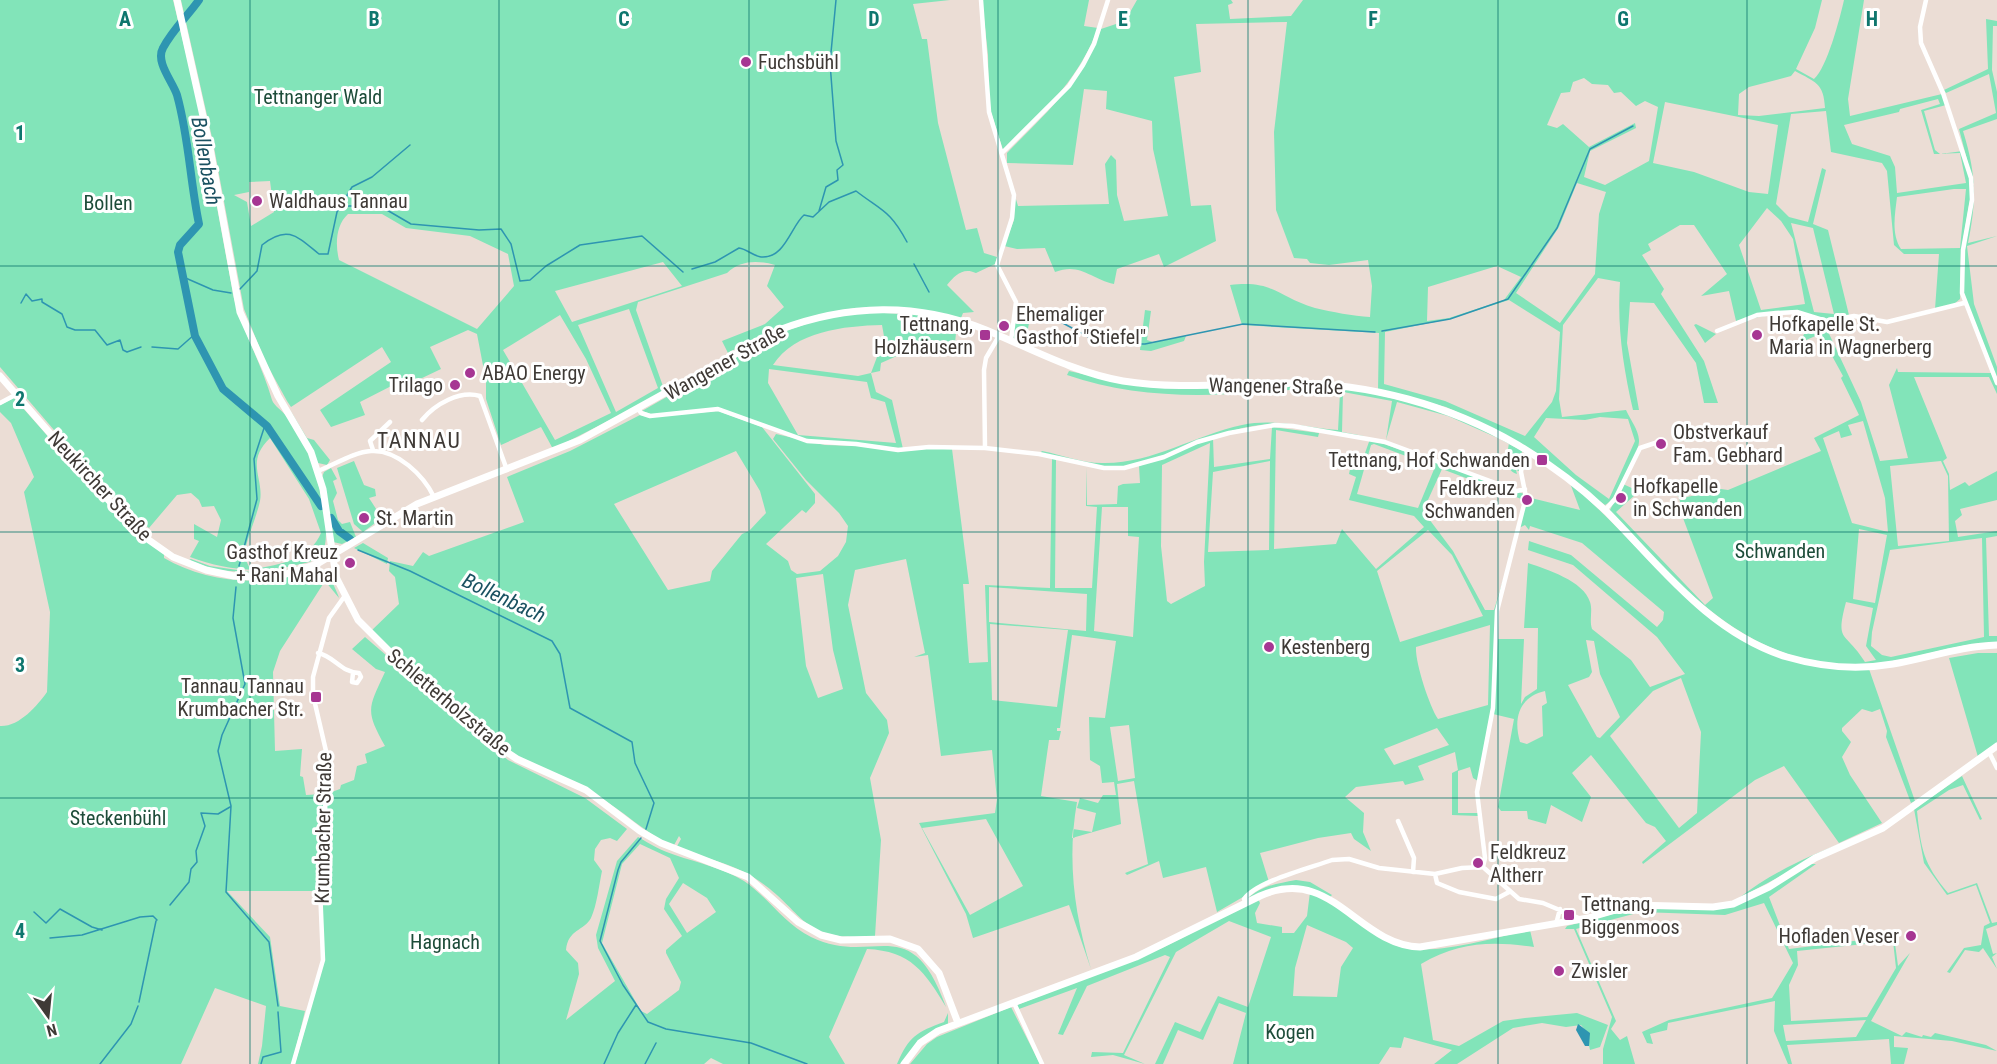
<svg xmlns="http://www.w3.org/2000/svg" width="1997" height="1064" font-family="'Roboto Condensed',sans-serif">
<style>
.green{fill:#82e4b9;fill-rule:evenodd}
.water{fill:#2e95b1}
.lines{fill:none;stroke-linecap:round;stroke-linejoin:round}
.stream{stroke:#2e95b1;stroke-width:1.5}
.river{stroke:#2e95b1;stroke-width:8}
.street{stroke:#fff;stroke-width:4.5}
.secondary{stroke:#fff;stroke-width:7}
.grid{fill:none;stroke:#0f766e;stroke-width:1.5;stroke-opacity:0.55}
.poi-dot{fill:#a63693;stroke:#fff;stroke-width:2}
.labels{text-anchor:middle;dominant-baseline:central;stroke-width:6;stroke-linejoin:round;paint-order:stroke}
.poi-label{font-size:20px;fill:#3f3a36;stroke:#fff;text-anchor:start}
.park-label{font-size:20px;fill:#1d4c39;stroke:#fff}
.street-label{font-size:20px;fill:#3f3a36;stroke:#fff}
.water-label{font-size:21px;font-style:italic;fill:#1a5161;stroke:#fff}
.quarter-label{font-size:22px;letter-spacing:1.5px;fill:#3f3a36;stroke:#fff}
.grid-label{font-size:20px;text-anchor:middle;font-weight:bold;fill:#0f766e;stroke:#fff;stroke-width:6;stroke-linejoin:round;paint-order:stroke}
</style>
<rect width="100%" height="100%" fill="#ebddd5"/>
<path class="green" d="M0,0H173L197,99L234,299C244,333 263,368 272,400C274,406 283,411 287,417C294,426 301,438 306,448C316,467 335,537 321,554C314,563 303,563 292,566C259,574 222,569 190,557L199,541L194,539V524L217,537L221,520L214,506L202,507L199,500L191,493L177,495L149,528L125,508L78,458L0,367ZM270,438L309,499L321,533C310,560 277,566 250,569L244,556C247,537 256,519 260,501C264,478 245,462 270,438Z
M181,0H950L913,4L922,39H927L938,123L966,230L977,228L984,253L997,257L995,264L976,273C963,267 955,275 947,285L974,312L963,313L961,318C869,295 810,309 728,353L722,341L765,324L784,307L767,286L775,265C758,260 740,260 727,273L638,302L636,310L665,392L553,449L541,427L501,445L486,399V381L477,334L468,330L430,347L441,369L420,379H405L360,402L365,415L331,427L320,410L391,362L382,347L291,407L287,401L265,361L244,309L213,142ZM270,181L274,212L251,226L247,202L234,195L249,192V182ZM348,214H382L406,228L470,236L508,254L514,286L477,329L339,260C335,244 336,225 348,214ZM663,262L682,286L572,322L555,291ZM629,309L658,388L616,412L578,325ZM560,315L586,359L611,413L555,440L503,350Z
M982,0H1089L1084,26L1098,28C1077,83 1044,110 1003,150L989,106L988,55Z
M1137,0H1231L1233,3L1228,5L1230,19L1291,16L1303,0H1822L1815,28L1796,69L1814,79C1827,68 1840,18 1844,0H1864L1848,99L1850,116L1942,94L1946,105L1924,111L1935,150L1940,154L1963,151L1970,179V199L1961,252L1960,299L1954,304L1935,309L1939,254H1904L1894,245L1887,171L1882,163L1831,152L1826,111L1791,114L1776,204L1789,217L1808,222L1822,168L1826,170L1813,224L1828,230L1849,315L1829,320L1792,311L1736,321L1729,291L1701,296L1727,274L1694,225H1680L1648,244L1651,250L1642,255L1664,289L1661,294L1704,361L1718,403H1704L1696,363L1654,303L1630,302L1627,343L1639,410H1633C1623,366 1617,327 1620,282L1598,278L1563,325L1559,399L1562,417L1626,410C1631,421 1638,429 1639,440C1640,452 1616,501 1605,505L1497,430L1446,407L1378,389L1379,333L1242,325L1230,285C1275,280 1277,297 1315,308C1332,312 1353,316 1370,317L1372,286L1368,260L1329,265L1310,263L1307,259L1294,258L1276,210L1274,132L1287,22L1196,24L1201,72L1174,77L1191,206L1211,205L1216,241L1164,267L1159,254L1117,269L1114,284C1091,279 1080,262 1055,272L1045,248L1017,249L1004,246L1014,220L1015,196L1018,206L1109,204L1105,164L1111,155L1116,160L1117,195L1124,221L1168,216L1153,149L1152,121L1106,109L1107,91L1084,89L1073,165L1007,163V153C1046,113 1081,83 1101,29L1125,21ZM1795,71C1815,82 1824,83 1825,108L1759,116L1738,115L1739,94L1749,87L1791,76ZM1584,78L1592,84L1608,85L1614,93L1621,92L1636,106L1645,101L1658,107L1649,161L1605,185L1584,177L1590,151L1636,128L1635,123L1589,147L1563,124L1557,128L1547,125L1561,93L1570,92L1573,82ZM1938,99L1940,104L1921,110L1934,154L1960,153L1966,183L1897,193L1895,167L1890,156L1852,144L1844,125L1899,112L1900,109ZM1665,102L1778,125L1768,194L1749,192L1694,172L1653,163ZM1577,183L1606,192L1599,214L1595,274L1560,323L1516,293L1559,227ZM1954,189H1966L1960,248L1901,249C1891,234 1895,214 1897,197ZM1767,208L1781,221L1793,239L1805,304L1761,310L1739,245ZM1791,223L1813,228L1834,314L1814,312ZM1497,266L1521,277L1504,300L1449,318L1427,321L1428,287ZM1509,300L1560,332L1556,391L1552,402L1525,436L1445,401L1384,384L1385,332L1450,319ZM1600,417L1628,419L1635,441L1609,499L1576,475L1534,437L1546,418L1585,420Z
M1986,19L1997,21V26H1993L1992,70L1997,92V119L1963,131C1976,173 1977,199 1968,243L1997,236L1967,246L1974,304L1997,367V379L1963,293L1965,244L1974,186L1959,129L1996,113L1989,74L1946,93L1944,90L1988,69Z
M1145,310L1151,311L1147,340L1153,342L1186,336L1184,341L1151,351L1140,350Z
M865,312L922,315L957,323L955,343L937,350L924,344L881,363L880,371L871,373L876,392L892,400L903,449L794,438L718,408L654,415L642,411L777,334L818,320ZM882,325L887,353L877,357L871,373L858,376L773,365C795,331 844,326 882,325ZM769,369L867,382L871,398L885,402L896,443L798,435L768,383Z
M1031,313L1025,344L1011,338L1016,314Z
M1824,323L1861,402L1880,461L1908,458L1889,385L1897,368L1898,372L1991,373L1997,386V394L1989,377H1914L1947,458L1943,461L1949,474L1950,490L1965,482L1969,486L1997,471V500L1960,509L1962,515L1955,521L1958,537L1997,531V536L1986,538L1989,636H1997V642C1952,643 1911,662 1867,664C1749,671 1684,588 1609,512L1623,484L1636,490L1661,485L1664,490L1635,495L1616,512L1705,605L1713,598L1683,518L1679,497L1670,488L1681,485L1683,498L1721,489L1728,490L1821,451L1814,438L1859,415L1841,378L1843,376L1820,334L1781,351L1779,349L1802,339L1806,329L1815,330ZM1863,421L1885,498L1888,532L1852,523L1823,438L1839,431L1841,438L1852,435L1848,425ZM1941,461L1948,476L1949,541L1898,546L1890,466ZM1859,529L1887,535L1875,603L1853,599ZM1982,538L1984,637L1891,657L1882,655L1871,646L1872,632L1890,550ZM1846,602L1873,608L1866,646L1876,660L1865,662C1845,630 1835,644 1846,602Z
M1696,324L1716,334L1705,343L1694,325Z
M1069,371L1137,386L1321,387L1366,392L1424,406L1474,425L1522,451L1519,471L1516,470L1517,474C1503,469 1507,456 1509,443L1448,416L1397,402L1386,440L1392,401L1343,392L1342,432L1364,436C1335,434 1299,424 1272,424C1220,426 1176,457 1126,466C1098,471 1067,459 1040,453L1042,451C1062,455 1085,464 1105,463C1154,463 1195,435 1242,425C1275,418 1305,428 1338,430L1340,393C1304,386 1267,392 1230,394C1175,397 1119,393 1067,375Z
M14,398L122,520L164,554V558C198,578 243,585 282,578C296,575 309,570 322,569L331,579L338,595L339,598L325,581L280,651L273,672L275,751L302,749L300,776L303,777L306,795L323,794L324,828L319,891H227L270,937L280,1006L305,1011L292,1064H258L262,1046L266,1006L215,988L181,1064H0V726C19,727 37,706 47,692L50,612L24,492L34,477L11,423L0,412V405Z
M290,410L307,438L314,440L330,460L327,465L318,463Z
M718,411L762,427L815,494V503L806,513L802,510L766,544L788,561L791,570L797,574L820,571L838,556L846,542L848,526L839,513L806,480L773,439L776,434L825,445L952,449L969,584H963L969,663L988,662L985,585L1050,588L1052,459H1056L1055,588H1092L1097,507L1086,506V467L1087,505L1117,504L1118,486L1123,484L1140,483L1139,466L1213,438L1214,467L1270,459L1272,427L1319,433L1318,437L1276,430L1274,549L1336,544L1342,529L1376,569L1424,527L1414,516L1349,500L1356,477L1349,474L1350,469L1359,470L1370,439L1524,494V500L1442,469L1423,511L1453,551L1485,610H1494L1505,574L1496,615L1493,698L1478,781L1473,778L1470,767L1458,771V813H1478V816L1452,815V773L1458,770L1455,752L1418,766L1424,780L1405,785L1403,781L1356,787L1345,797L1364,813L1363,832L1371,851L1354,839L1351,833L1318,838L1260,853L1269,882L1217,912L1206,867L1163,878L1159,861L1127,875L1125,873L1148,864L1134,781L1117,784L1121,824L1072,838L1073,829L1092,832L1096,813L1077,808L1080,798L1098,803L1103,795H1116L1114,782L1102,783L1100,766L1090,760L1089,717L1105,718L1116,641L1072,635L1060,728H1057V731H1061L1059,740H1049L1041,796L1077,802C1067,859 1074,913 1091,969L1069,905L973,938L966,914L919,823L995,813L997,799L992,750L941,756L928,655L914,657L925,653L906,559L855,570L848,605L866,693L887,720L889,733L870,778L881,840L875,936C797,943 807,911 753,877C730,863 702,857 676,848L681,839L679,836L673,847C645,833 623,810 595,795C563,777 527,765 496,743L371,631L399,604L395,577L389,571L390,561L413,566L423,552L429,556L524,522L507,477L570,451L640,415L648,417ZM1210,443L1204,562L1205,586L1171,604L1167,601L1161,546L1162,465ZM1374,444L1435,467L1418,508L1357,494L1371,445ZM736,451L760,491L766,513L749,531L742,534L712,571L710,581L668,590L614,504ZM1270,461L1269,550L1208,552L1213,472ZM1102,507H1128V536L1139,537L1133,637L1094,631ZM1428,530L1452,555L1483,616L1400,642L1377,571ZM823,574L833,650L843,689L818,698L806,666L796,578ZM989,587L1087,594L1086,631L989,622ZM990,624L1068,630L1057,707L992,700ZM1490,625L1488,705L1438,719C1429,705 1415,662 1416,647ZM1129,725L1135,778L1118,781L1110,727ZM1437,728L1449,745L1394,765L1384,749ZM986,819L1023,886L970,915L922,828Z
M354,461L364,485L375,489L376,496L369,498L382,518L363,532L354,524L337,468Z
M331,468L337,479L333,481L337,493L333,501L338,520L342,524L350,522L356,537L342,544L333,542L322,477L324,472Z
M1570,483C1665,565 1726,677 1869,669L1915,801L1911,803L1886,737L1887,731L1880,709L1872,712L1862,709L1842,728V731L1851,742L1842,757L1850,775L1882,823L1839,843L1784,766L1755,780L1643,864L1642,862L1666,841L1655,827L1646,823L1591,755L1572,773L1591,797L1582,822L1551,805L1546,824L1528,819L1527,811H1501L1498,807L1514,719L1493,714L1497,639H1524L1521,704L1525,697L1537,689L1538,628H1524L1528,563C1546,569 1584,581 1590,602C1593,611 1589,620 1592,629L1631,660L1650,687L1685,674L1657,637L1573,565L1528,550L1529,541L1571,555L1657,627L1663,620L1664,612L1582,543L1530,526L1529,530L1525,525L1519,528L1527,497L1580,510ZM1586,640L1594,641L1600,674L1620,717L1600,738L1597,737L1568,685L1589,677L1592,672ZM1681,678L1701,732L1697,813L1679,828L1610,736L1653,691ZM1545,691L1547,703L1542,706L1543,736L1527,744L1520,742C1513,718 1519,697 1545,691Z
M363,543L388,558L387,564L354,548Z
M191,559L210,566L258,573L215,570L189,560Z
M365,637L508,760L585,798L627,829L617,841L610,838L601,840L595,849L594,860L602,871C599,885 597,905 591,918C584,931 568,929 566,950L578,963L579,974L566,1020L615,981L598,948L596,935L617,861L638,837C650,844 662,851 675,855C698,863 723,868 744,881C768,897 784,924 811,937C874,968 910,907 946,1007C925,972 911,951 867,949L829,1037L845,1064H723L711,1058L704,1064H295L324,961L321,866L327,825L326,794L340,789L341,785L354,780L357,766L367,763L365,754L385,746C365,710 368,709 385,672L376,669L352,649ZM640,844L670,858L679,878L666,899L664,909L682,936L666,950V953L681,982L679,990L647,1014L641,1011L602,943L622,864ZM683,883L707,898L716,912L687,933L669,904Z
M1978,653H1997V743L1978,757L1949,658Z
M1962,776L1982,819L1980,820L1963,785L1949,790L1917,811C1921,849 1923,863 1948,893L1977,883L1992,923L1997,922V925L1986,929L1993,954L1997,953L1992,957L1997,969L1983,948L1979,952L1965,950L1950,973L1947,972L1964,948L1981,945L1984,926L1990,923L1976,885L1947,895L1924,863L1914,809Z
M1848,841L1739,898C1771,873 1810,855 1848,841Z
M1810,864H1816L1769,897L1789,949L1894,936L1898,966L1910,953L1871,1021L1902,1036L1906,1032L1922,1037L1923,1035L1931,1037L1935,1033L1986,1045L1997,1051L1952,1041L1894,1036V1047L1908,1048L1904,1064H1891L1889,1039L1787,1045L1792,1064H1788L1774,1031L1775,1001L1668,1023L1667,1030L1650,1034L1653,1044L1647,1043L1642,1032L1669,1020L1772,998L1793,963L1764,903L1725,915L1641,912L1576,929L1616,1021L1611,1029L1620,1040L1627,1036L1635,1064H1603V1049L1612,1017L1574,929H1565L1567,926L1636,908L1717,909ZM1893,941L1896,968L1867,1017L1791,1021L1789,985L1798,965L1797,951ZM1866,1020L1856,1037L1786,1041L1783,1025Z
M1296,880L1310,882L1332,895L1330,897C1300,880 1277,887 1246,900C1262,885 1276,884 1296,880Z
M1310,892C1340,905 1364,930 1393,944C1426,960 1495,937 1530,930L1534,947C1491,941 1459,942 1421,964L1433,1040L1459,1046L1503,1021L1525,1018L1577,1013L1608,1025L1600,1047L1590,1050L1586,1031L1581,1025L1566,1027L1542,1023L1513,1028L1457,1064H1434L1452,1050L1404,1037L1401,1048L1390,1047L1379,1064H1233L1246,1013L1219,1003L1203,1040L1178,1030L1163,1064H1155L1175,1022L1200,1032L1218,996L1248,1007L1271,937L1229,921L1176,952L1124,1055L1145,1064L1113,1055L1091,1057L1092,1052L1123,1053L1170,957L1165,955L1087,986L1063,1035L1058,1034L1077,988L1019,1009L1017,1005L1162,948L1258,899L1260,903L1255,913L1257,923L1282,927V933H1294L1307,916ZM1307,925L1346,942L1353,948L1341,967L1337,997L1293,996L1295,968Z
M1011,1007L1040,1064H910L927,1044L937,1037Z
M948,1013V1024L917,1042L902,1064H897C909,1036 917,1032 944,1022Z"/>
<path class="water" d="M1578,1024L1590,1033L1589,1046H1585L1576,1030Z"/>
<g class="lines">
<path class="stream" d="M341,206H380L411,224L479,230L501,229L511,244L520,281L530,280L546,266L580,245L642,236L683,272
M819,211L826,187L838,180L837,170L843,165L836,141L830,63L836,0
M914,264L929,292
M692,269L715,262L739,248C747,249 753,256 761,257C785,259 791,226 804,215L813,217L829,202L856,191C882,211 890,210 907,242
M181,276L213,290L231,293
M240,289L257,271L262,245C288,224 298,237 319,254H328L337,212L352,187L372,177L410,145
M21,303L26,294L32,301L42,299V302L62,314L67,327L75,330H95L107,345L120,340L123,350L127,352L141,347
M1036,314L1048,315L1096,341L1107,344H1145L1243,324L1375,332
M1382,331L1450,319L1508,299L1557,228L1590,149L1633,126
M152,347L178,349L195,334
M358,550L410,571L552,641L560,654L570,708L632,742L635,763L654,803L646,829
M239,566L257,499L254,459L265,425
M236,587L233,618L245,684L222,735L218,751L231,806L226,892L269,942L278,1006
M641,838L621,862L618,870L600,941L623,985L648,1022L666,1029L751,1043L807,1064
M170,905L189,882L191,869L197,862L196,851L205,826L201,813L218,814L230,807
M34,912L46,923L60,909L92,927L102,930
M50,938L82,935L140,917L153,916L157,920
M139,1002L156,921
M100,1064L131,1024L138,1006
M261,1064L263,1057L281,1052L278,1012
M604,1064L618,1033L636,1005
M645,1064L656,1043"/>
<path class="river" d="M199,0C187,17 173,29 163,48C155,62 173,82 177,95C189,138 190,181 199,224L180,245L178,252L195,336L223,389L267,426L321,506
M331,518L339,531L350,539"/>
<path class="street" d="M981,0L989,112L1014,195L1012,218L997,265L1016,302L1011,341
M1926,0L1920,27L1921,43L1943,93L1971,178L1972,200L1963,250L1962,293L1997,383
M1002,153L1069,86L1083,65L1094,44L1108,0
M1717,331L1757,315L1776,313L1797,312L1826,321L1854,316L1887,322L1964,303
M999,336L986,358L984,370L985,448L1039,454L1104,468H1124L1164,457L1197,442L1229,433L1275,425L1293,426L1385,442L1517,491L1525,489
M0,403L17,394
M639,410L641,413L650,416L718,409L807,441L856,444L898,450L929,447L985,448
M422,420C435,404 460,390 480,396L507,470
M373,450L370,441L390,422
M318,471C334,465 354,452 371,451C397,449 424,476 434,497
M1605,510L1615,499L1640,448L1658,442
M318,653C334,656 342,673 359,673L361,677L357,683L352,682L353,673
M1989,752L1997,768
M1398,821L1414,858L1413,872
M1483,867L1485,858L1477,792L1493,708L1497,611L1526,497L1521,472L1523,459L1529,452
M1435,874L1437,883L1459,892L1496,899L1509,892
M1246,903L1244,899C1257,881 1310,868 1332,860L1349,859L1379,868L1435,874L1462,868L1483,867L1519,899L1543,903L1581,919
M1556,924L1560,909
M1014,1003L1042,1064
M293,1064L323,960L319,865L325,822L326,751L313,695V677L329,618L344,597"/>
<path class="secondary" d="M177,0L209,143L240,312L278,396L311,452L323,489L336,577L358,620L395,657L496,745L517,759L586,790L640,831L661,843L748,877L798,922L821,935L841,940L890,939L918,949L939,973L958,1023
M0,376L111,503L146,538L173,557L206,570L234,576L258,577L286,574L317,564L417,504L580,440L779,330C847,304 918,302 986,330C1032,349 1073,372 1123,381C1178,390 1234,383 1289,383C1369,383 1449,405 1518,445C1550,464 1581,487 1608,513C1662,568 1710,633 1787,657C1821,667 1858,670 1893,664C1928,658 1961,646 1997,645
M904,1064L920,1043L938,1031L1136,957L1260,896C1332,864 1357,945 1420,947L1588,918L1633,905L1713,907L1733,904L1769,887L1815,858L1883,828L1997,746"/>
</g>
<path class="grid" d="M250,0V1064M499,0V1064M749,0V1064M998,0V1064M1248,0V1064M1498,0V1064M1747,0V1064M0,266H1997M0,532H1997M0,798H1997"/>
<g class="poi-dot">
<circle cx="746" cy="62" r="6"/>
<circle cx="257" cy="201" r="6"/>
<circle cx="1004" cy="326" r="6"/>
<rect x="979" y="329" width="12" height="12" rx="3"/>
<circle cx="1757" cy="335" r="6"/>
<circle cx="470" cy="373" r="6"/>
<circle cx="455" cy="385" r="6"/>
<circle cx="1661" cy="444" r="6"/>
<rect x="1536" y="454" width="12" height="12" rx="3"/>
<circle cx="1621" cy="498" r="6"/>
<circle cx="1527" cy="500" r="6"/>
<circle cx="364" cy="518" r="6"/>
<circle cx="350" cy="563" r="6"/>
<circle cx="1269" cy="647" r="6"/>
<rect x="310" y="691" width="12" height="12" rx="3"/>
<circle cx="1478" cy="863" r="6"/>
<rect x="1563" y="909" width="12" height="12" rx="3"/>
<circle cx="1911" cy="936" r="6"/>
<circle cx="1559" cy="971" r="6"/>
</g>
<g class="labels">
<g class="poi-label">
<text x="758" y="62">Fuchsbühl</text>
<text x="269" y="201">Waldhaus Tannau</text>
<text x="1016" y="314">Ehemaliger<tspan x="1016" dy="23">Gasthof "Stiefel"</tspan></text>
<text x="973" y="324" text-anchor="end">Tettnang,<tspan x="973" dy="23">Holzhäusern</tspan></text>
<text x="1769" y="324">Hofkapelle St.<tspan x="1769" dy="23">Maria in Wagnerberg</tspan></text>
<text x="482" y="373">ABAO Energy</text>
<text x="443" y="385" text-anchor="end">Trilago</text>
<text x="1673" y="432">Obstverkauf<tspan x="1673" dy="23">Fam. Gebhard</tspan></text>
<text x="1530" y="460" text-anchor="end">Tettnang, Hof Schwanden</text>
<text x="1633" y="486">Hofkapelle<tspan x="1633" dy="23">in Schwanden</tspan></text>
<text x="1515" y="488" text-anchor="end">Feldkreuz<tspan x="1515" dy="23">Schwanden</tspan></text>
<text x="376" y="518">St. Martin</text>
<text x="338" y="552" text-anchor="end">Gasthof Kreuz<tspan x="338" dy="23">+ Rani Mahal</tspan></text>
<text x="1281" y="647">Kestenberg</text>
<text x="304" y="686" text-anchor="end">Tannau, Tannau<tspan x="304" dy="23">Krumbacher Str.</tspan></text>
<text x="1490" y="852">Feldkreuz<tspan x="1490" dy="23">Altherr</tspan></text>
<text x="1581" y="904">Tettnang,<tspan x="1581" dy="23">Biggenmoos</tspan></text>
<text x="1899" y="936" text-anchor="end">Hofladen Veser</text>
<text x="1571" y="971">Zwisler</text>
</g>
<g class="park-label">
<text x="318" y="97">Tettnanger Wald</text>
<text x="108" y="203">Bollen</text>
<text x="1780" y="551">Schwanden</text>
<text x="118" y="818">Steckenbühl</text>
<text x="445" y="942">Hagnach</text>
<text x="1290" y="1032">Kogen</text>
</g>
<g class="street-label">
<text transform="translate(725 362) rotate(-29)">Wangener Straße</text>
<text transform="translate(1276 386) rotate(1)">Wangener Straße</text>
<text transform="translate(100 486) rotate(47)">Neukircher Straße</text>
<text transform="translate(449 702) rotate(40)">Schletterholzstraße</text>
<text transform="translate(323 828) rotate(-89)">Krumbacher Straße</text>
</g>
<g class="water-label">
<text transform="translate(206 161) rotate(80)">Bollenbach</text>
<text transform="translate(504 598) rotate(25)">Bollenbach</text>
</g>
<g class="quarter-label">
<text x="419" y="440">TANNAU</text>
</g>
</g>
<g class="grid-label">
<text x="125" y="26">A</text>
<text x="374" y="26">B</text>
<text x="624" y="26">C</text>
<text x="874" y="26">D</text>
<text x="1123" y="26">E</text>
<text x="1373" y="26">F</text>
<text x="1623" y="26">G</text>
<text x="1872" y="26">H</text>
<text x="20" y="140">1</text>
<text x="20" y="406">2</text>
<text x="20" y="672">3</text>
<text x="20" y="938">4</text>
</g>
<g transform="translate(48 1016) rotate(165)" stroke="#ffffff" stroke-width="4.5" paint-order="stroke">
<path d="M0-4.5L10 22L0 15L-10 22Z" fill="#3f3a36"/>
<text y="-9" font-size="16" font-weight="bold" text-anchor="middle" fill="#3f3a36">N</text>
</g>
</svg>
